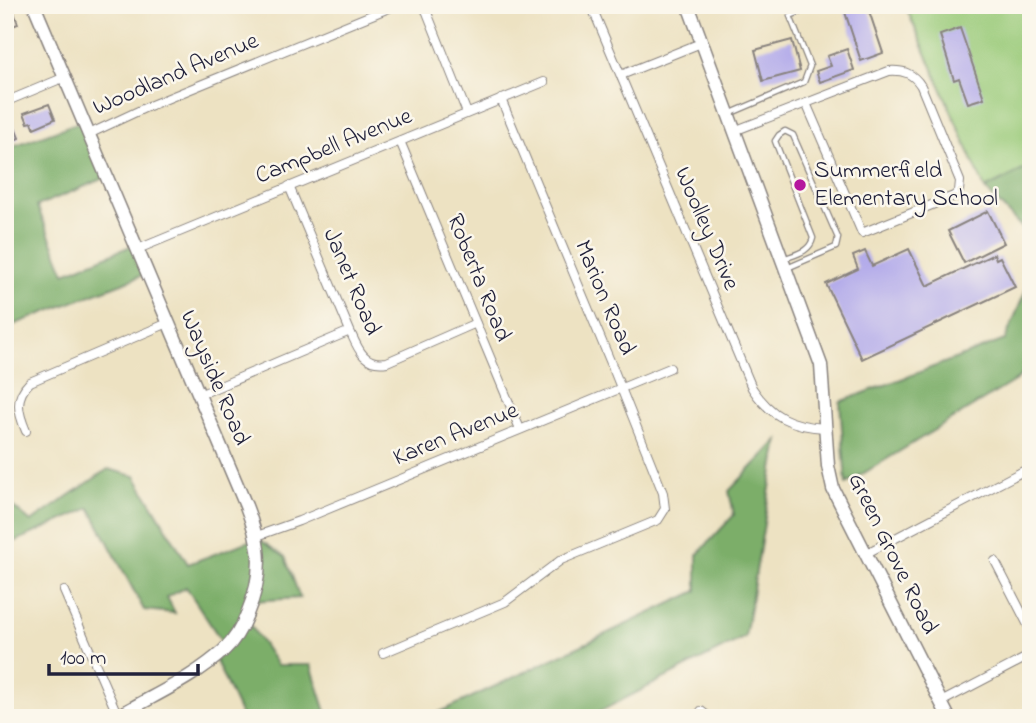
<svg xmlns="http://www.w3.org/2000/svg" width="1036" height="723" font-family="'Indie Flower',sans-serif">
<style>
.green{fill:#9aca79;stroke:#5e765a;stroke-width:2}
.forest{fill:#7bae69;stroke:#4e6852;stroke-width:2}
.building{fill:#b3abea}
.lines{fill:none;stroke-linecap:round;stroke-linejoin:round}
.lane-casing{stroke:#88827e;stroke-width:7}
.street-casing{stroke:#88827e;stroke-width:10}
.secondary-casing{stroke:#88827e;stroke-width:15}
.lane{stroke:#fff;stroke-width:4.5}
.street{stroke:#fff;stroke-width:8}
.secondary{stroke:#fff;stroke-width:12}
.poi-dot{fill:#b5179e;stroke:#fbf7ec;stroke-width:2.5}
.labels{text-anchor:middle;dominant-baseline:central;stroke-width:5;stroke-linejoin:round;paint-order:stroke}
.street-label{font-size:24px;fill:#22223b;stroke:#fbf7ec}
.poi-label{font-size:24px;fill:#22223b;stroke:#fbf7ec;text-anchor:start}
</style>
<rect width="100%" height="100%" fill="#fbf7ec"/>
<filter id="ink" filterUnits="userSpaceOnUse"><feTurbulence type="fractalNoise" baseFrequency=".0143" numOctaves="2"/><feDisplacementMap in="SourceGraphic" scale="14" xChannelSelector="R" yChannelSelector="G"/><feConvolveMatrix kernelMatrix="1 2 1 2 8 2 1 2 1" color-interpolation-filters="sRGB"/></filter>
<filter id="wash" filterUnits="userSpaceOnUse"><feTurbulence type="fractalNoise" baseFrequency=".00686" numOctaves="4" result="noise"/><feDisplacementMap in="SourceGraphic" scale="28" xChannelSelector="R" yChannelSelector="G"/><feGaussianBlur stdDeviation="1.57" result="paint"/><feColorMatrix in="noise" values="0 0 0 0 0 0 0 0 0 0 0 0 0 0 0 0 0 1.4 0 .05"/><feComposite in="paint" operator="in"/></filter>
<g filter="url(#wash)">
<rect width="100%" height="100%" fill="#ede2c2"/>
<path class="green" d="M905,5H1031V166L985,189Z"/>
<path class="forest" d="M85,120L110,176L37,206L65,273L138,243L151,272L5,328V149Z
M1031,166V237L985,189Z
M1031,278V367L1016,380L846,484L840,402L1005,340Z
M778,440L745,637L587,718H440L438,713L697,591V555L734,515L729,491Z
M108,469L135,476L188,564L257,538L285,557L300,598L251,601L245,617L277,665H311L328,718H242L214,657L224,645L186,587L167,597L175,613L144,610L90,508L5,546V500L31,522Z"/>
<g id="blocks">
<path class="building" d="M855,5H867L883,53L861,61L844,9Z
M14,12L18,24L5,29V15Z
M960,28L984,98L968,103L959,78L954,80L940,35Z
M792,40L800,71L763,81L755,50Z
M847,49L854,70L820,82L816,71L831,66L827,56Z
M49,104L55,119L34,128L32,122L28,123L24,113Z
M11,118L19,138L5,144V121Z
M988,211L1004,243L964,263L948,231Z
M909,249L927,286L994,254L996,259L1000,257L1015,287L862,359L826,284L858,269L853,256L865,251L872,266Z"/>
</g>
</g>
<g filter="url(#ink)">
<use href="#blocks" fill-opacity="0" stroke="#88827e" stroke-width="2"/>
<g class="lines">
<defs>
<path id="lane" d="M729,114L804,82L810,66L790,16L817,5
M783,259C796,254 810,252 813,238L775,141L779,135L785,131L793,135L838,238L836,247L787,268"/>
<path id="street" d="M424,5L467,113
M591,5L752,388C771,417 791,426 825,428
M426,11L440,5
M621,75L701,43
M5,102L65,77
M734,131L889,71C903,70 913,73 921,86L960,181L959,191L954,196L862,233L806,103
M89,134L149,106L396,5
M400,141L520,429
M289,186L350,331C358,349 364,366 387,362L476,323
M138,249L544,82
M199,395L350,331
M26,431C18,412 14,398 30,382L168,323
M257,536L299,521L670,368
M865,554L1031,467
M995,561L1031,631
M64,591L118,716
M383,653L505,602L561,560L658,520L665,509L663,493L613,368L501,99
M941,702L1031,655
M701,711L710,718"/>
<path id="secondary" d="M34,5L246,506C262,547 264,573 247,614C242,627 234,641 224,650C193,679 151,696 115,718
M688,5L821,365L828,466L833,489L949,718"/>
</defs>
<use href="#lane" class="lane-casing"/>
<use href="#street" class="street-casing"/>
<use href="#secondary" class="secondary-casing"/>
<use href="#lane" class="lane"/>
<use href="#street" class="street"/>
<use href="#secondary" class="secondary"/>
</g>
</g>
<circle class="poi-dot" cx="800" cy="185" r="7"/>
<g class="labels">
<g class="street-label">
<text transform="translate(176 75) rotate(-23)">Woodland Avenue</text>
<text transform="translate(334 147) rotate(-22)">Campbell Avenue</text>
<text transform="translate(706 229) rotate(67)">Woolley Drive</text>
<text transform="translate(478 278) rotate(68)">Roberta Road</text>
<text transform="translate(351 282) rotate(67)">Janet Road</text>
<text transform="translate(604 298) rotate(67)">Marion Road</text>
<text transform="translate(214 378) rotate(67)">Wayside Road</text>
<text transform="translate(456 435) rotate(-22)">Karen Avenue</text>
<text transform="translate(892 554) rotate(64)">Green Grove Road</text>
</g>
<g class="poi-label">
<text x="814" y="171">Summerfield<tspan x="814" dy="28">Elementary School</tspan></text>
</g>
</g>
<rect width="1036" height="723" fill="none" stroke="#fbf7ec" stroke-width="28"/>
<path d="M49 664v10h149v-10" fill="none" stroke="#22223b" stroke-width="3.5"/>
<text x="60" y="664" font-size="21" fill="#22223b" stroke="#fbf7ec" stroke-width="5" paint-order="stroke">100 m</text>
</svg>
